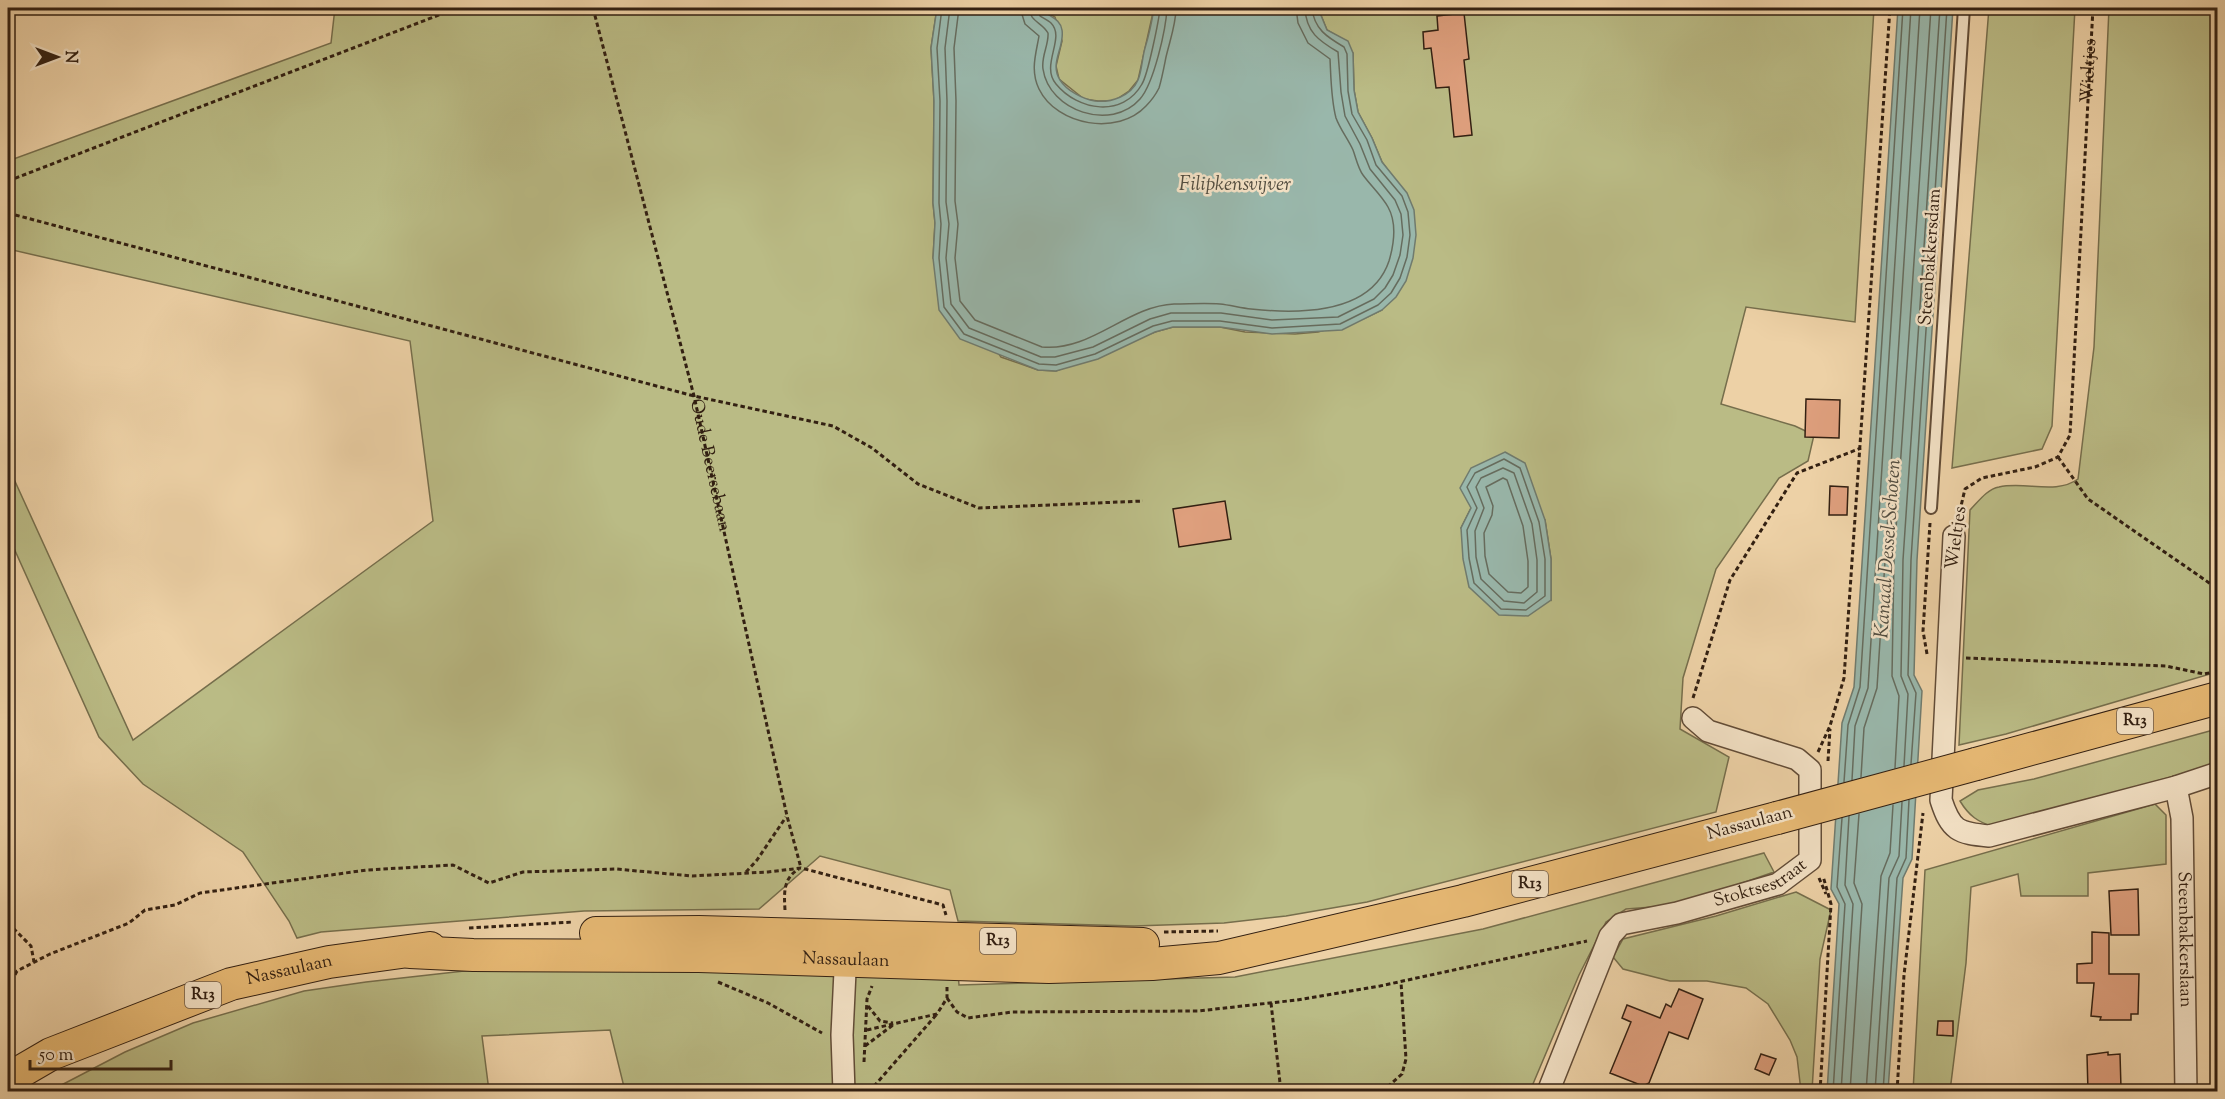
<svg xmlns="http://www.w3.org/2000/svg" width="2225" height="1099" font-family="'Sorts Mill Goudy',serif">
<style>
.green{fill:#babb85;stroke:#766e4c;stroke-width:1.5;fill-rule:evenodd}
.water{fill:#99b7ab;stroke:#707b6e;stroke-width:1.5}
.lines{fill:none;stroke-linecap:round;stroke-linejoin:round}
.shore{stroke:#666c5e;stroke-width:1.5}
.building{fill:#de9f7d;stroke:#332012;stroke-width:1.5}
.lane-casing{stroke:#624c37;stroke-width:14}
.street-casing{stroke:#624c37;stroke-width:24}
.primary-casing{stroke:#332012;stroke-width:34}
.path{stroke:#332012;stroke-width:3;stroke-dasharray:4.5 3;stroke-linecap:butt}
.lane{stroke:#f3e1c5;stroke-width:10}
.street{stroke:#f3e1c5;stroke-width:21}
.primary{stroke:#e6b873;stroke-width:32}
.primary-bridge-casing{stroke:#332012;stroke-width:34;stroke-linecap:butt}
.primary-bridge{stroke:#e6b873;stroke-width:32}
.labels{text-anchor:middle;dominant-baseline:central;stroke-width:5;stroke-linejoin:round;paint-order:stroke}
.shield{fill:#f3e1c5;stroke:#6d5a48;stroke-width:1.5}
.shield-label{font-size:16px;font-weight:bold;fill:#332012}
.street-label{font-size:18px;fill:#332012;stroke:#f3e1c5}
.water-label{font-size:20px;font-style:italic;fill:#524d40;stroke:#f3e1c5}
</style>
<rect width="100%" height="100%" fill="#edd1a6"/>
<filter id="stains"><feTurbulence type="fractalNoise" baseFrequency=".00333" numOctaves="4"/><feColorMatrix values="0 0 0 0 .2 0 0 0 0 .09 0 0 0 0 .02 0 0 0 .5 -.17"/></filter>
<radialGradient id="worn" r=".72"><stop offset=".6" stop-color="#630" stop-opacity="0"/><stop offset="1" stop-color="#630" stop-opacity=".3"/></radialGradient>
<path class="green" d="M335,8H937L931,48L934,101L933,203L935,223L933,258L1001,357L1038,370L1056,371L1155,332L1173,327H1220L1245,332L1295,334L1318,332L1363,319L1382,310L1393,177L1382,162L1372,138L1358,112L1354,90L1353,53L1339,37L1327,30L1318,8H1874L1855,322L1746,307L1721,404L1795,426L1814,435L1808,461L1779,478L1716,569L1683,678L1680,729L1729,757L1716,812L1367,902L1286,916L1224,923L1134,926L958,921L950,890L820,856L759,909L584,911L321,932L297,938L289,921L243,852L143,784L99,737L8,535V466L133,740L433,521L410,341L8,249V161L331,43ZM1471,508L1545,520L1551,559V600L1461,528Z
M1041,8H1154L1138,80L1129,91L1114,101H1098L1084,99L1059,79L1056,66L1062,41L1055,17L1044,12Z
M1989,8H2075L2052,426L2042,449L1952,468Z
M2109,8H2217V672L2006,734L1959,745L1970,510C1978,502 1987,489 1999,487C2025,481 2056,495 2078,479L2094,347Z
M2217,729V764L1994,827C1978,822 1969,816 1960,801L1978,790L2034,779Z
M2155,804L2166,815V864L2088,873V896H2021L2018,874L1971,887L1966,963L1950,1091L1913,1092L1925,870Z
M1764,853L1774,872L1679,905L1626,909L1606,922L1579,975L1530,1091H625L610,1030L482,1036L489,1091L48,1092L125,1052L193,1023L304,991L366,982L473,970L958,972L959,985L1235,977L1483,929Z
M1796,892L1831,910L1820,959L1812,1091H1801L1797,1057L1790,1040L1768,1004L1746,988L1707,981H1670L1623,969L1613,957L1623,939L1716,916Z"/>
<path class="water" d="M937,8H1041C1047,17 1060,17 1062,30C1065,47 1049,63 1060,80C1067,91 1083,99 1095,101C1111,103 1131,96 1138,80C1142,71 1142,58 1145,48C1149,35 1152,21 1154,8H1318L1327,30L1348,41L1353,53L1354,90L1358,112L1372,138L1382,162L1407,193L1414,210L1416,235L1413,258L1406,281L1396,297L1382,310L1342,330L1272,334L1220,327H1173L1155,332L1098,359L1056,371L1038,370L960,339L939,310L933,258L935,223L933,203L934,101L931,48Z
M1898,8H1953L1917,560L1914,675L1922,691L1912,859L1903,878L1888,1091L1827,1092L1839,904L1831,889L1842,723L1854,687Z
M1505,452L1525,463L1545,520L1551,559V600L1528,616L1499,615L1469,587L1463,559L1461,528L1471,508L1460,488L1471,468Z"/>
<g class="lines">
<path class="shore" d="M942,8L937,48L940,101L939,203L941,224L939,258L944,307L964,334L1039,364L1056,365L1095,354L1153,326L1172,321H1220L1272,328L1340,324L1378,305L1391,293L1400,278L1407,257L1410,235L1408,212L1402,196L1376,165L1367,140L1352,114L1348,91L1347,54L1344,47C1327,37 1314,29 1312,8
M950,8L945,48L947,101L946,202L949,224L946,258L951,304L969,328L1041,357H1055L1093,347L1150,319L1171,313H1221L1272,320L1338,317L1374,299L1385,288L1393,275L1400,255L1403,235L1401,214L1395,200L1370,169L1360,144L1345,116L1341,92L1338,52C1319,41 1306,32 1305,8
M959,8L954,48L956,101L955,201L958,224L955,258L960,301L975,320L1042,347C1091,352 1127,306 1174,304C1189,304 1205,303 1220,304C1230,305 1241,308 1251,309C1298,314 1371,315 1389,261C1394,244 1397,223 1388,207C1382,196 1371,186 1363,175C1358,168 1356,158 1353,150C1348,139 1340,129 1336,118C1331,99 1331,78 1330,59L1308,43L1298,23L1296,8
M1020,8L1025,24L1039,36C1036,54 1030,70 1039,89C1057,126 1118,136 1146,106C1151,101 1156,94 1159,88C1162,78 1164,67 1166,57C1170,40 1176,24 1176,8
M1029,8C1030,22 1042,22 1048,33C1049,45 1041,56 1043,69C1049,111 1111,132 1140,99C1154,83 1166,29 1167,8
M1037,8L1040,16C1043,18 1048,20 1051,23C1066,38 1040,65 1056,84C1078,111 1123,118 1142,84C1148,74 1159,20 1160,8
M1504,459L1520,468L1539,522L1545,559V596L1526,610L1501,609L1474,583L1469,558L1467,530L1477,508L1467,487L1475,473Z
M1503,468L1514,473L1532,524L1537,560V592L1524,603L1504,601L1481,579L1476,557L1475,531L1484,508L1476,487L1481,478Z
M1503,478L1507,480L1523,526L1528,561V587L1521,593L1508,592L1489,574L1485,556L1484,533L1492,515L1493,506L1486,487Z
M1911,764L1916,693L1908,675L1911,560L1947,8
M1904,766L1908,694L1901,676L1903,560L1940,8
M1895,768L1899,696L1892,676L1894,559L1931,8
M1861,777L1864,728L1877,688L1920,8
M1852,780L1855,726L1868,688L1911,8
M1844,782L1848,725L1860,687L1903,8
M1833,1092L1845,904L1837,887L1842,818
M1841,1092L1853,904L1845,885L1849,816
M1850,1092L1862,904L1854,883L1859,814
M1866,1092L1881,876L1890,853L1893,805
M1875,1092L1889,878L1899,856L1902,802
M1883,1092L1897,878L1906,858L1909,800"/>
</g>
<path class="building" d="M1464,13L1469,59L1464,60L1472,135L1454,137L1449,87L1436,88L1431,48L1424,49L1423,32L1438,30L1437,16Z
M1806,399L1840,400L1839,438L1805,437Z
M1830,486L1848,487L1847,515H1829Z
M1225,501L1231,539L1179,547L1173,509Z
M2138,889L2139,935H2111L2109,891Z
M2092,932L2109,933V974H2139L2138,1014H2131V1020H2100L2101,1017L2091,1016L2094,983H2077V964L2092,963Z
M1679,989L1703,999L1688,1039L1669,1032L1649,1083L1643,1086L1610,1073L1631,1022L1622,1018L1627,1005L1660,1018L1666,1004L1671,1007Z
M1938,1021H1953V1036L1937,1035Z
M2108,1052V1055L2120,1054L2121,1088H2109V1092H2088L2087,1055Z
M1761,1054L1776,1059L1769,1075L1755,1069Z"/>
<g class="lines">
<defs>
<path id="lane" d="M1931,508L1964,8"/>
<g id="street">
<path d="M1954,536L1941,800C1951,831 1958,833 1989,836L2176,787L2218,773"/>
<path id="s3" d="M2176,787L2182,818L2186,1092"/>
<path d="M844,1092L842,1035L846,950"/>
<path id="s4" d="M1548,1092L1610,936L1621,924L1677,913L1778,884L1810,860V770L1797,759L1708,731L1693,718"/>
</g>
<g id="primary">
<path d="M1976,764L2218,698"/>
<path d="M596,933L699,932L1143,944"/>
<path id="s5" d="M410,952L473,955L699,956L1049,967L1152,964L1219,958L1463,901L1777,818"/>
<path id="s6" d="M8,1079L51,1054L231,984L329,962L430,948"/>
</g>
</defs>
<use href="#lane" class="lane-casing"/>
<use href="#street" class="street-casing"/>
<use href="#primary" class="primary-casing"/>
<g class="path">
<path id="s1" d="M593,8L694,396L787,816L801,868"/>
<path d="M8,181L457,8"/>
<path d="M8,213L694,396L833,426L872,448L918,484L979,508L1143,501"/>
<path d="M2058,457L2088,499L2218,589"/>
<path id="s2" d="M1958,519L1965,489L1982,478L2035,467L2058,457L2070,435L2093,8"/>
<path d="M1927,654L1923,631L1930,523"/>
<path d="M1966,658L2166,666L2204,674L2218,671"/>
<path d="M1693,698L1730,580L1797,473L1861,448"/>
<path d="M1818,752L1830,726L1844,678L1890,8"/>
<path d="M1828,761L1830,729"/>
<path d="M746,872L757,860L786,817"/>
<path d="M1819,878L1826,894"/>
<path d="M785,910C784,893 783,878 799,869"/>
<path d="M8,923L31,946L34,962"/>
<path d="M469,928L573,922"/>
<path d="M1164,932L1218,931"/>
<path d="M718,982L768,1003L822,1033"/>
<path d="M8,988L17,971L50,954L129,923L145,910L175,905L200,893L367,870L453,865L489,883L523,872L616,869L692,876L768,872L801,868L943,905L946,915"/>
<path d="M947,998L957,1012L968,1018L1012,1012L1198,1011L1297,1000L1380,986L1587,941"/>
<path d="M1271,1003L1281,1092"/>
<path d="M868,1006L880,1021L893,1023"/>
<path d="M867,1030L937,1014L947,998V987"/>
<path d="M865,1046L893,1025"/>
<path d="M864,1062L867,999L872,986"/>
<path d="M869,1092L937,1014"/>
<path d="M1382,1092L1402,1074L1406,1059L1401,982"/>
<path d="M1820,1092L1831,904L1823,876"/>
<path d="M1897,1092L1904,975L1923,813"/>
</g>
<use href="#lane" class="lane"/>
<use href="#street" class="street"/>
<use href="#primary" class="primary"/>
<defs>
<path id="primary-bridge" d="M1777,818L1976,764"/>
</defs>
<use href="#primary-bridge" class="primary-bridge-casing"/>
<use href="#primary-bridge" class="primary-bridge"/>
</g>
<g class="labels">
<g class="shield">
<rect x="2117" y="708" width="36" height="26" rx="4.5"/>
<rect x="1512" y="871" width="36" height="26" rx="4.5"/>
<rect x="980" y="928" width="36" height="26" rx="4.5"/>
<rect x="185" y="982" width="36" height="26" rx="4.5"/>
</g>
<g class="shield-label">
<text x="2135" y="721">R13</text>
<text x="1530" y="884">R13</text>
<text x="998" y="941">R13</text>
<text x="203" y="995">R13</text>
</g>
<g class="street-label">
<text stroke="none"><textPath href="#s2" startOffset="520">Wieltjes</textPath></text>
<text transform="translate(1931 257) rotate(-86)">Steenbakkersdam</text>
<text stroke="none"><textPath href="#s1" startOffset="472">Oude Beersebaan</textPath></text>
<text transform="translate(1957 538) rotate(-82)">Wieltjes</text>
<text transform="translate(1750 824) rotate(-15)">Nassaulaan</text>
<text stroke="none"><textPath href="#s4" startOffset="330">Stoktsestraat</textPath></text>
<text stroke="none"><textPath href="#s3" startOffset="153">Steenbakkerslaan</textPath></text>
<text stroke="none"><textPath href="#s5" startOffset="436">Nassaulaan</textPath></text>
<text stroke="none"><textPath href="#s6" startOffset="303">Nassaulaan</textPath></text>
</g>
<g class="water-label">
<text x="1235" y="185">Filipkensvijver</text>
<text transform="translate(1889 549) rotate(-86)">Kanaal Dessel-Schoten</text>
</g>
</g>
<rect width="2225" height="1099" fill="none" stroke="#edd1a6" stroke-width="30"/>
<rect x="9" y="9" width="2207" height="1081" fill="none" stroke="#332012" stroke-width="3"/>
<rect x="15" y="15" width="2195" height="1069" fill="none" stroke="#332012" stroke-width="1.5"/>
<g transform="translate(57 57) rotate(90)" stroke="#f3e1c5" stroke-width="4.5" paint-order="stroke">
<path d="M0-4.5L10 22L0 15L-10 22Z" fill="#332012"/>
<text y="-9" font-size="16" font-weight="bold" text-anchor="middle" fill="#332012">N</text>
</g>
<path d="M30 1060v9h141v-9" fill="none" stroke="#332012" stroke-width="3"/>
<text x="39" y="1060" font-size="18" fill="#332012" stroke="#f3e1c5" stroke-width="4.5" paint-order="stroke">50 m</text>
<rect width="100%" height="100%" filter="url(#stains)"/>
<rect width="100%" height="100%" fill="url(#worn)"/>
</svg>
